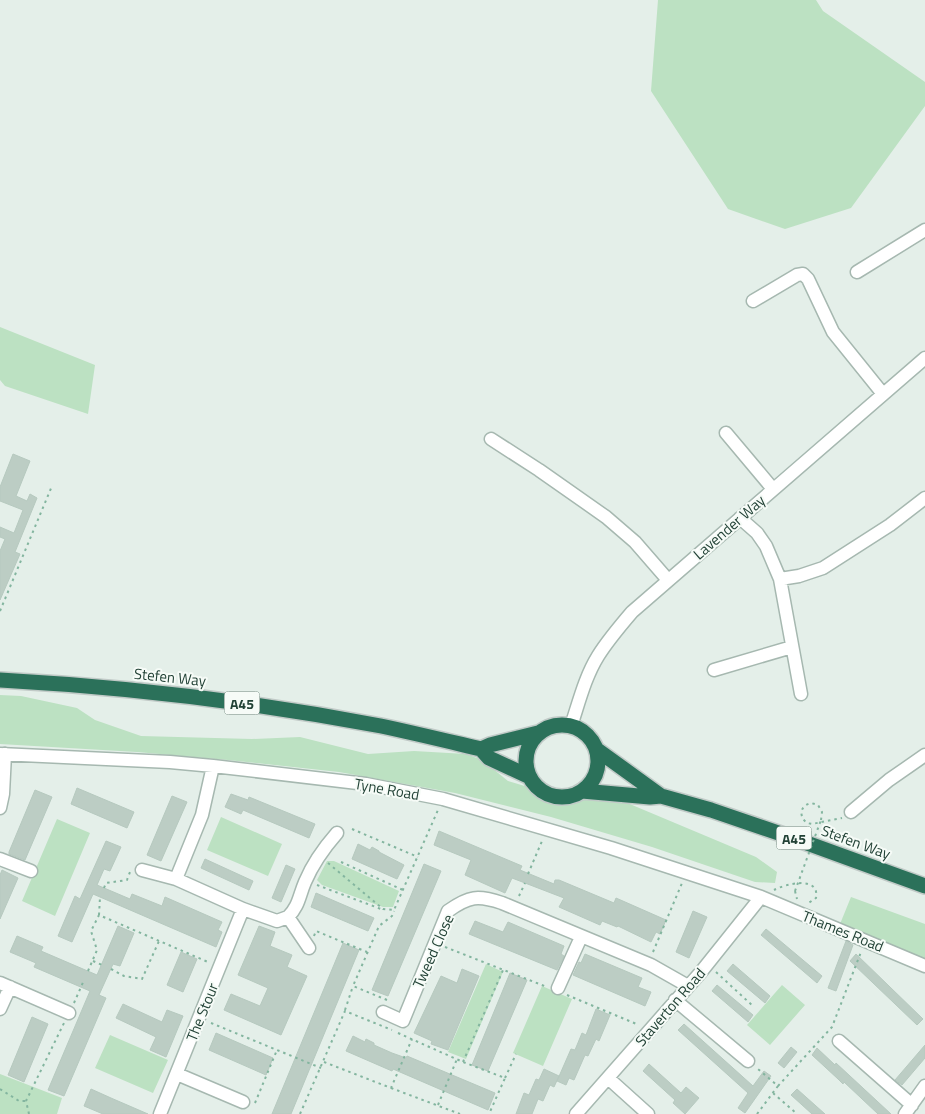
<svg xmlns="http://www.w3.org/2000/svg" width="925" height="1114" font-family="'Titillium Web',sans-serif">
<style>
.green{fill:#bce1c2}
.building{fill:#bccdc4;stroke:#b6c9bf}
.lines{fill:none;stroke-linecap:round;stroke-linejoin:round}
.minor-casing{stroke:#a6b8b0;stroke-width:15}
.highway-casing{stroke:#c1cac7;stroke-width:18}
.path{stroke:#83b59f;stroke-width:2;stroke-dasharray:2.5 4;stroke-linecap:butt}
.minor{stroke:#fff;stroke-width:12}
.highway{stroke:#2b715a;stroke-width:15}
.path-bridge{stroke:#83b59f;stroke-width:2;stroke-dasharray:2.5 4;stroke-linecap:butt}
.labels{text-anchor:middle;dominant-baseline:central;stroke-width:4;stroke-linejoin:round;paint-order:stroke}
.shield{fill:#f6fbf7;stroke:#627a70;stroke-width:1}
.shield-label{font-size:14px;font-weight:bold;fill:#224236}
.street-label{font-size:15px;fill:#224236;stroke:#f6fbf7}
</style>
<rect width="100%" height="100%" fill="#e4efe9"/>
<path class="green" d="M658,0H816L823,11L925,82V106L851,208L785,229L728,209L651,91Z
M0,327L95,365L88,414L5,386L0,380Z
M0,695L21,696L77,708L95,720L141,736L252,739L300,737L368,754L414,751L466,754L482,760L508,781L568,799L594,789L756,857L777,872L775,883L755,882L652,847L551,817L455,793L339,772L228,760L137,752L0,744Z
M221,817L282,844L268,876L207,850Z
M57,819L90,833L55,916L22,901Z
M327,861H334L399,891L393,907H383L322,885L317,880Z
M851,897L925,924V959L840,924Z
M486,964L503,972L466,1059L448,1052Z
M782,985L805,1005L770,1045L747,1025Z
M542,986L572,999L543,1066L513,1053Z
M110,1035L168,1060L153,1093L95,1068Z
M0,1074L62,1098L57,1114H0Z"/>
<path class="building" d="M13,454L30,461L16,496L27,501L30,494L37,498L15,552L20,554L0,600V551L5,539L0,537V527L14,533L23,510L0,501V487Z
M77,788L134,812L127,828L71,804Z
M35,790L52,797L25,860L9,854V852Z
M231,794L248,800L249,797L315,824L309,838L243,810L241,814L225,807Z
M172,796L187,802L161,861L147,855Z
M439,831L522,866L520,870L554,884L555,880H559L614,903L616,898L666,920L660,934L656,932L651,942L618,926L617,927L602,921L600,925L559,907L564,898L512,878L505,893L465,875L471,860L434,845Z
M106,841L121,847L110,871L104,869L97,885L130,899L132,894L162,906L165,897L222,922L218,930L222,932L216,947L93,894L72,942L58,936L75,896L80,899Z
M358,844L370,850L372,847L379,851V852L404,865L397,879L352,859Z
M205,859L253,881L249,890L201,868Z
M424,864L441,871L388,996L372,990Z
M286,865L295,869L281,902L272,898Z
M2,870L18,878L0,919V875Z
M316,893L374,918L368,931L311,907Z
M693,911L707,917L689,958L676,952Z
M475,921L503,932L508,922L564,946L561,954L564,956L557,970L469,934Z
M118,926L134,933L120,966L113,964L99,995L106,998L64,1096L48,1090L90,991L34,967L36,963L10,952L17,936L43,947L41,951L97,975Z
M259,926L275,932L270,946L292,955L287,967L307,976L281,1035L224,1010L231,994L260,1006L268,988L238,975Z
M766,929L822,976L817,983L761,935Z
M846,941L853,945L836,991L828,988Z
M343,943L359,950L310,1068L291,1114H272Z
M181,952L197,959L183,992L167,985Z
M585,954L642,978L638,987L651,992L645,1006L573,975L579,962L581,963Z
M856,954L923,1019L917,1025L850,961Z
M733,964L770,996L765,1003L727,971Z
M462,969L479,976L448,1050L431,1044L432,1041L414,1033L441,976L457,983Z
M510,973L527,980L488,1071L472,1065Z
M717,985L753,1015L748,1022L712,991Z
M123,1004L162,1022L167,1010L183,1016L166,1057L150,1050L156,1037L116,1018Z
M596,1009L610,1015L599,1041L596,1039L588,1056L585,1055L574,1080L569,1078L566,1085L557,1081L571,1049L575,1050L582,1033L586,1035Z
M32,1017L48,1024L24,1082L8,1075Z
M684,1024L753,1086L764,1071L771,1076L745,1113L738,1108L748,1093L678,1030Z
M216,1033L273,1058L266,1075L209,1050Z
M353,1036L365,1042L366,1039L374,1043V1045L392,1053L406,1058L407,1056L495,1093L488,1110L393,1069L392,1071L346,1051Z
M925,1045V1058L902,1085L895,1080Z
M791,1047L797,1052L784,1068L778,1063Z
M817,1048L835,1065L836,1063L891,1114H878L844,1082L843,1084L838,1079L812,1055Z
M649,1064L681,1093L686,1087L699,1098L685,1114L673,1103L675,1100L643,1071Z
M544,1069L559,1076L554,1087L550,1085L543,1101L538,1099L532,1114H516L524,1093L529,1095L536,1079L539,1080Z
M91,1089L111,1098L148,1114H103L84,1106Z
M797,1089L825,1114H812L791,1095Z"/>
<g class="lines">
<defs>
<path id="minor" d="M857,272L925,230
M753,301L797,275L803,274L808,279L833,332L883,394
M726,433L773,489
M491,439L539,470L606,517L635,542L668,580
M740,518L757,533L766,546L780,579L801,694
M780,579L799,576L823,568L890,525L925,498
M714,670L792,647
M571,726C579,702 585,677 598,656C608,640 620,626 632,612L925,358
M0,754L170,762L213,766L366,784L443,799L611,848L761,897L925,966
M0,808L3,794L5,754
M851,812L889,780L925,755
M0,859L31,871
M142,870L176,879L243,909L277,921L288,917L309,948
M176,879L202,815L213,766
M288,917C299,906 299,896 305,882C313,863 323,849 337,833
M0,983L69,1013
M558,988L581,937
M675,1000L748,1061
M0,1009L10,987
M383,1012L403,1021L448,911C469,896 478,895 502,903L651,965L688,986
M839,1041L912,1105
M177,1074L243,1102
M608,1078L648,1114
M160,1114L243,909
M576,1114L701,972L761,897
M905,1114L925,1086"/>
<path id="highway" d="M0,680C128,687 255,702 381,726C414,733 447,741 481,749L489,758L530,777
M526 761a36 36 0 1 1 72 0a36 36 0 1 1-72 0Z
M481,749L490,745L538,733
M596,749L661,796
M582,791L650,797L661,796L711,810L793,838L925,886"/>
</defs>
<use href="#minor" class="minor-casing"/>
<use href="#highway" class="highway-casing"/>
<path class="path" d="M0,611L52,486
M821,820L822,812L818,805L811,803C799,806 799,817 807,823L812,824L842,818
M352,829L418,857
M341,862L403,890
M328,863L383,909L394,910L438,810
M528,874L542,841
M317,885L381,909
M104,888L106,883L127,880L130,872
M774,890C785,884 820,875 816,898L807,904
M795,891L797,899
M519,896L525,883
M99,915L100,897
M314,936L316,931L367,952
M445,947L547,987
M653,952L682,883
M93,961L102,965
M111,969L124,976L142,979L159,941
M88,971L97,950L91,931L99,915L208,962
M716,972L754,1007
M567,995L639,1025
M387,1000L353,986L379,926L392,916L394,911
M74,1003L84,980
M345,1010L353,986
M211,1023L321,1068
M398,1033L463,1062L505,1078L489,1114
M324,1062L391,1088L412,1039
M463,1062L503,970
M505,1078L516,1054
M778,1086L832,1027L861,952
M391,1088L460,1114
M0,1089L19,1101H26
M773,1093L797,1114
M255,1103L277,1050
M438,1105L457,1059
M29,1114L26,1101L64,1023
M300,1114L345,1011L392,1030
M757,1114L778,1086L758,1069"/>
<use href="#minor" class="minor"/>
<use href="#highway" class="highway"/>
<path class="path-bridge" d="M795,891L821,820"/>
</g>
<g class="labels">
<g class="shield">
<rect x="224.5" y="691.5" width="35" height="23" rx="4"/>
<rect x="776.5" y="826.5" width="35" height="23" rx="4"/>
</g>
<g class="shield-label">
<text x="242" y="703">A45</text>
<text x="794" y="838">A45</text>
</g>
<g class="street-label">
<text transform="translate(729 527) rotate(-41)">Lavender Way</text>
<text transform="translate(170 677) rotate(6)">Stefen Way</text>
<text transform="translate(387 789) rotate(10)">Tyne Road</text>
<text transform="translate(856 842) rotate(20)">Stefen Way</text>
<text transform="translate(843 931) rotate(22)">Thames Road</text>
<text transform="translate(433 951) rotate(-66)">Tweed Close</text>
<text transform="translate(670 1007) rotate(-49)">Staverton Road</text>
<text transform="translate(202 1012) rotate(-68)">The Stour</text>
</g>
</g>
</svg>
